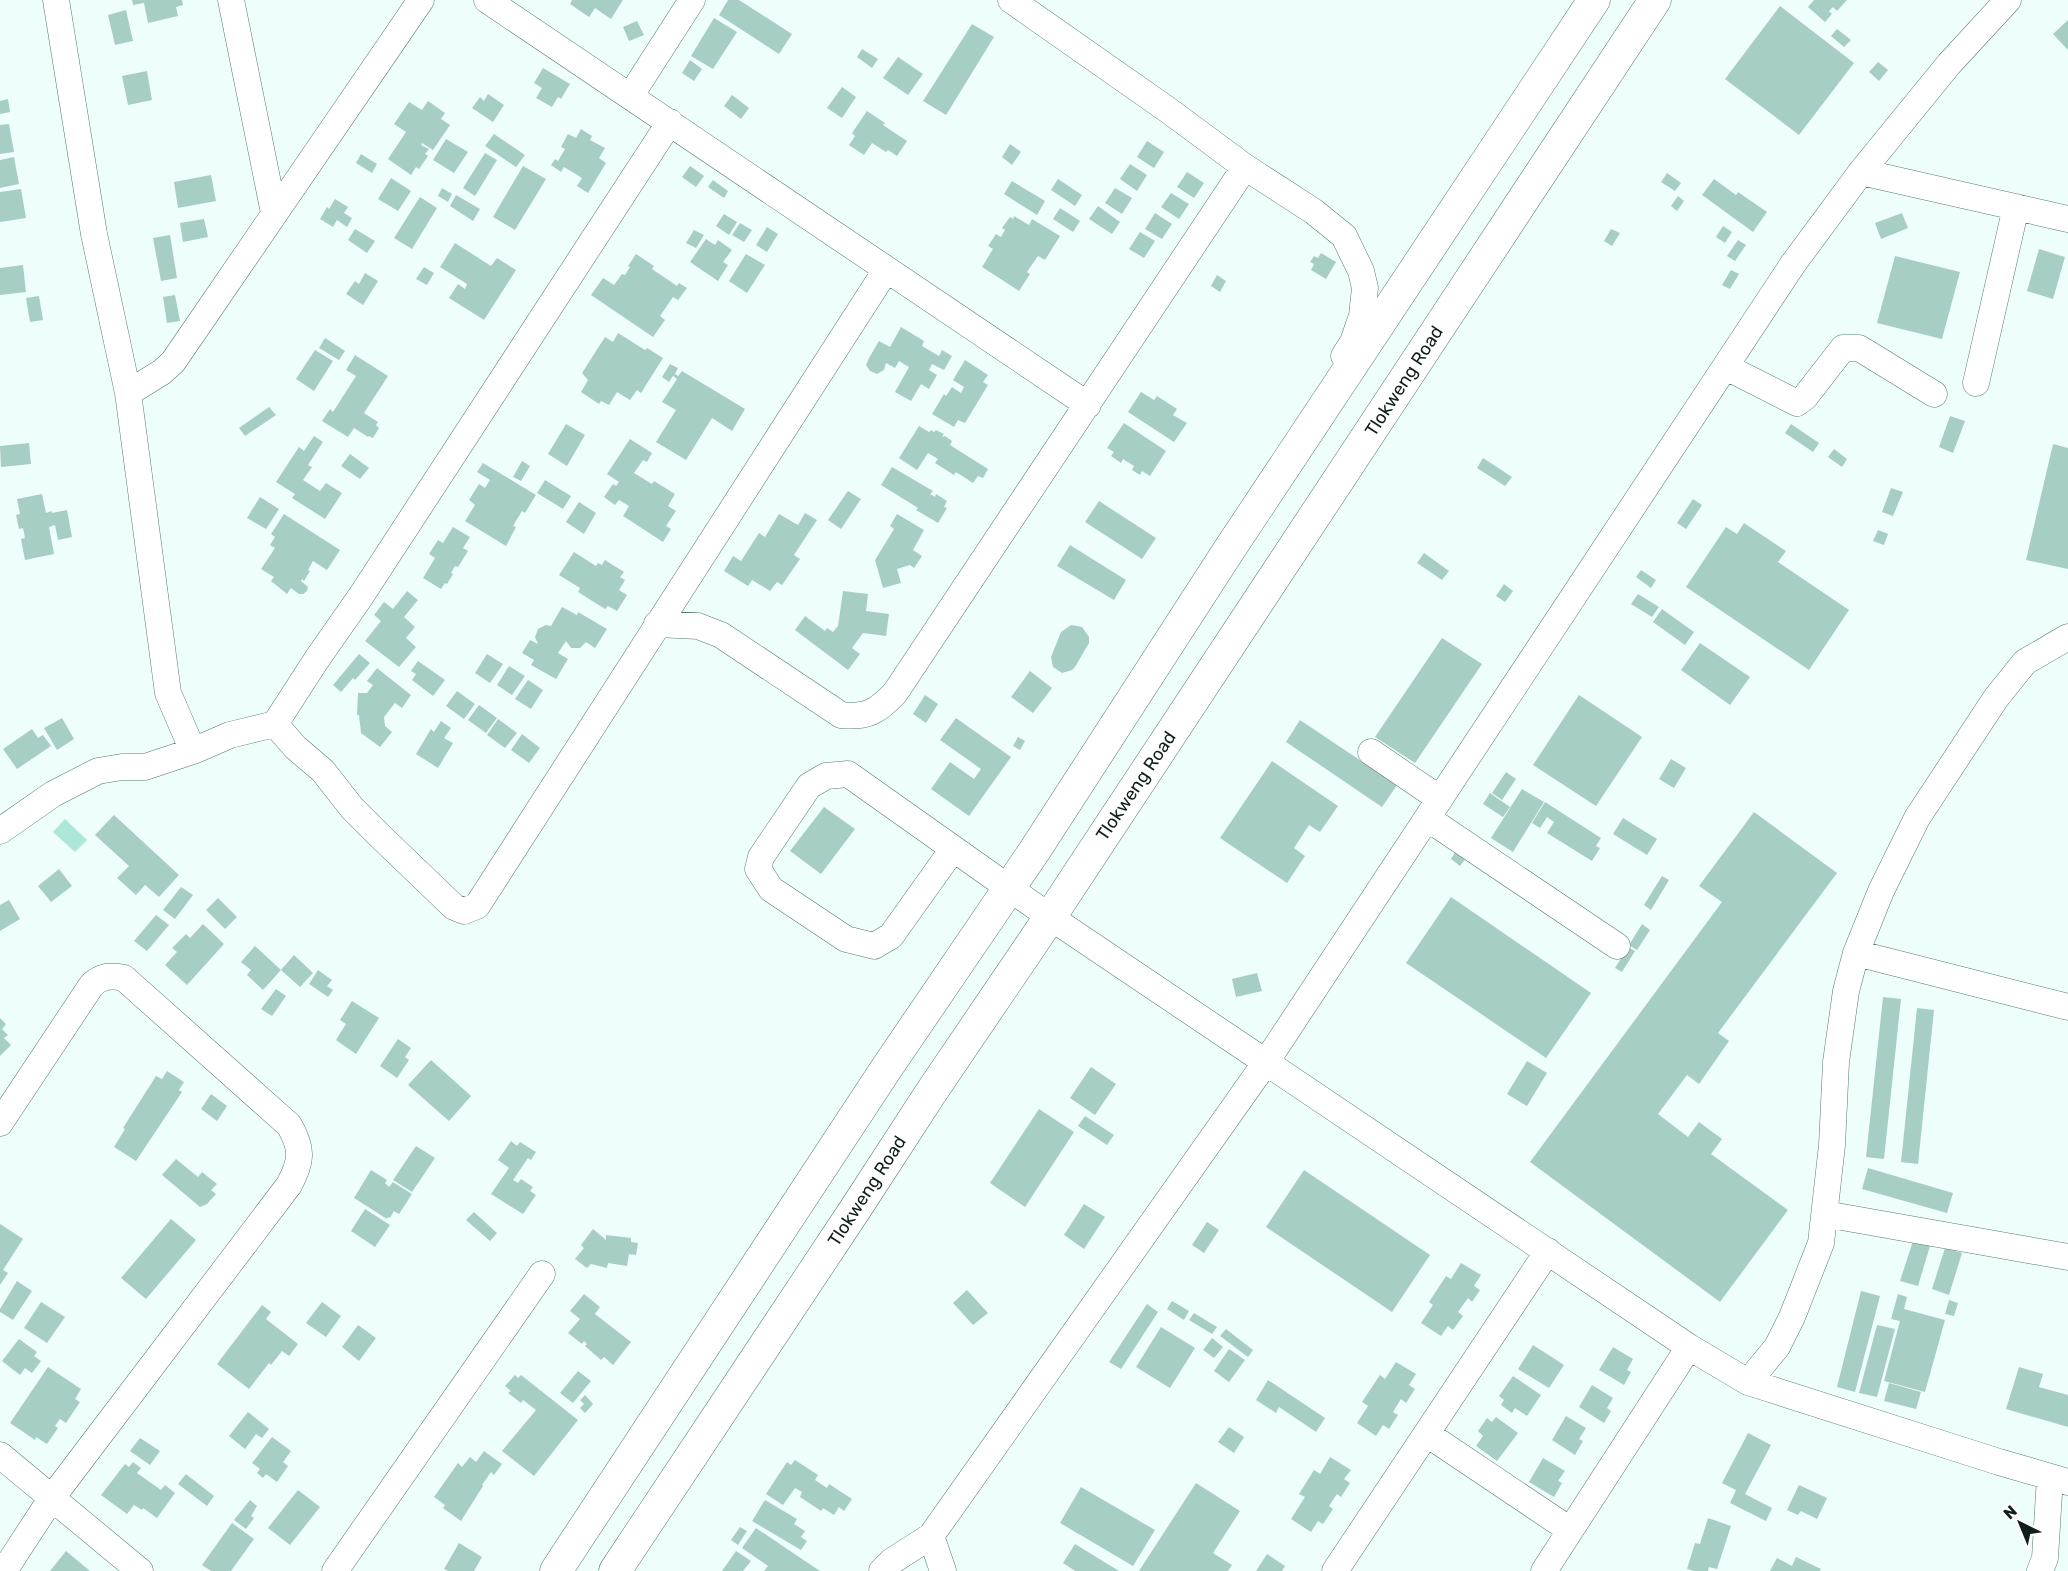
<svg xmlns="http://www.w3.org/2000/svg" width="2068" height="1571" font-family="Rubik,sans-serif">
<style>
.water{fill:#ade7da}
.building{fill:#a7cec5}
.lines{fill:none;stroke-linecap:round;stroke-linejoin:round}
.minor-casing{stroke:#567a72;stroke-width:27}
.major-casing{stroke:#567a72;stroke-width:33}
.minor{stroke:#fff;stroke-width:26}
.major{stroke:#fff;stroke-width:32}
.labels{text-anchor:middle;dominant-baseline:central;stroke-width:5;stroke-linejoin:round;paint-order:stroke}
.street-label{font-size:18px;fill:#101f1b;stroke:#fff}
</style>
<rect width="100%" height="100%" fill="#eefefa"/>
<path class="water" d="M65,819L87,840L75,852L53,832Z"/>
<path class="building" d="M132,0H182L183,5L176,7L178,16L148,23L144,3L133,5Z
M572,0H623L611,19L595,8L589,17L570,4Z
M728,0H739L792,34L779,54L719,15Z
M1814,0H1847L1837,11L1833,7L1829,11L1832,14L1825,22L1808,7Z
M1780,6L1854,63L1799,135L1725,79Z
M126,10L133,41L115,45L108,15Z
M714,18L737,32L713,69L691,56Z
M2068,20V50L2053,34Z
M637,21L644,35L629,41L623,27Z
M972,24L994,37L946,115L923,101Z
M1837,29L1851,40L1844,47L1831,36Z
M862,49L878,59L872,68L857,57Z
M898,57L923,74L908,95L883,78Z
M690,60L702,69L694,81L682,73Z
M1878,62L1888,70L1879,81L1869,72Z
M543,68L570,84L561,99L558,97L552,107L536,98L542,88L534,83Z
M147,71L152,100L128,105L122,76Z
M842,87L856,97L842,118L827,108Z
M488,94L504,105L493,122L472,108L480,97L484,101Z
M732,95L749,108L741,119L724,106Z
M8,99L10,112L0,114V101Z
M428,101L445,113L441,119L450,125L433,150L422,143L421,145L429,149L425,154L428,156L419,169L416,167L411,175L388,159L406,132L394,124L409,102L422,110Z
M867,111L885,123L883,125L907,141L897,156L888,150L886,152L872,143L864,155L849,145L855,136L852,133Z
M9,124L14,152L0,154V125Z
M581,129L592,136L590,140L605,148L599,158L606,163L588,193L577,186L582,178L564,167L561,172L551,165L555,159L558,161L565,149L561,147L568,134L576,138Z
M494,134L525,155L516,167L485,146Z
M446,139L468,152L454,173L433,160Z
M1147,141L1164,152L1154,168L1137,157Z
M1010,144L1021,152L1012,165L1002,157Z
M485,153L497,160L475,196L463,188Z
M361,154L377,164L372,173L356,163Z
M14,157L19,184L0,188V160Z
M1130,164L1147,175L1137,191L1120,179Z
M523,166L546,179L515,230L493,217Z
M690,166L704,176L696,187L682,177Z
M1187,172L1204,183L1194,198L1177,187Z
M1667,173L1681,183L1675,191L1661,182Z
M211,175L216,201L178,208L174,182Z
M391,178L411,191L398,211L378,199Z
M1058,179L1082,195L1075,206L1051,190Z
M1714,179L1736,195L1738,192L1767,212L1753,232L1702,195Z
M713,180L728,191L724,198L708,187Z
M1012,181L1045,201L1037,215L1004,194Z
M442,188L452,194L448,202L438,196Z
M1115,188L1132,198L1122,214L1105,203Z
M21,189L26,218L0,222V192Z
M1171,193L1189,204L1179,219L1161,207Z
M456,195L480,209L473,221L450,206Z
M1678,196L1684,201L1677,211L1671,206Z
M420,197L437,208L412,249L394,238Z
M335,199L348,207L344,213L352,218L347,227L337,220L333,227L320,219L327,207L329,209Z
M1098,206L1120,222L1112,234L1089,219Z
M1060,208L1080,221L1073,232L1053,219Z
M1155,213L1172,224L1162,239L1145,229Z
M1902,213L1908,228L1881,239L1875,223Z
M724,214L737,222L729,235L716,226Z
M1014,216L1029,225L1032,219L1060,236L1045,260L1038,256L1027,272L1030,274L1019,291L982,267L993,249L988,246L996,234L1001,237L1005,230L1002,228L1010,217L1013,219Z
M204,219L208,237L183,242L180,223Z
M740,223L752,230L744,242L732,235Z
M1723,226L1732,232L1725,243L1716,237Z
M767,227L778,234L767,252L756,245Z
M355,229L375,241L367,253L348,240Z
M1611,229L1620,233L1612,246L1604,241Z
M694,230L704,235L696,248L686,243Z
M1140,232L1155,241L1144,258L1129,249Z
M170,235L177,278L161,281L153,238Z
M706,239L715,245L718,240L732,250L723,262L728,265L718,281L690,262Z
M1738,240L1746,245L1735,261L1727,256Z
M455,243L491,266L497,258L516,270L484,320L449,298L458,284L465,289L467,284L440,267Z
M2039,249L2065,257L2053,299L2027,291Z
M1321,253L1336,262L1326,279L1311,270L1314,264L1310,262L1314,256L1318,258Z
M636,254L654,266L652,269L677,286L679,283L687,288L678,300L673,297L660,316L665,320L653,337L591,295L603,278L614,285L622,274L625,275L630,267L628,266Z
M746,254L765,265L747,293L729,281Z
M1895,256L1960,272L1942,339L1877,323Z
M23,265L26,292L0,295V268Z
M424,267L434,273L427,285L416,279Z
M1731,270L1739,274L1730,289L1722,285Z
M365,273L378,281L363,305L346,294L355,281L359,284Z
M1217,275L1226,281L1220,292L1211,286Z
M175,295L180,321L167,323L163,297Z
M39,296L43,320L30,322L26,298Z
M901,327L924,341L922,346L939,356L942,350L952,356L944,370L932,364L929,370L937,375L929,389L921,384L911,401L895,392L909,367L899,361L895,368L886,363L884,370L877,374L870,371L866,365L869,358L879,341L890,347Z
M618,333L645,350L647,348L663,358L641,393L637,390L630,400L617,392L609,405L601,401L599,404L581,392L588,380L582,373L605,337L613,342Z
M325,338L345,351L339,360L319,348Z
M315,350L333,361L314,391L296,379Z
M355,355L388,376L364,413L378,422L376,425L379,428L373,438L369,436L368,437L354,428L348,437L322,421L330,409L333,412L356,376L346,370Z
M965,360L988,375L983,382L988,385L965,423L958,420L954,427L932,414L944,394L946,396L952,387L961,393L964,387L953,380Z
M670,364L678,368L675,374L678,376L682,371L745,409L732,431L712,418L686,460L656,442L676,410L662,402L677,379L673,376L669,382L662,377Z
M1141,392L1154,400L1157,396L1177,409L1173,415L1187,423L1174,442L1128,412Z
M269,407L276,415L245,436L239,428Z
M1950,416L1965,421L1953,453L1939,447Z
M1124,423L1166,451L1150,476L1142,471L1140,475L1132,470L1134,466L1123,459L1121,463L1111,456L1114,452L1107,448Z
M566,424L585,435L567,466L548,454Z
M1791,424L1819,443L1813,452L1785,433Z
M919,426L929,432L931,430L934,432L936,430L944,434L942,437L945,436L952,441L950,445L988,469L983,478L978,476L973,483L956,472L954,475L935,463L938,459L928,453L917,470L899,458Z
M314,436L323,442L308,465L312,467L303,480L320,491L326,483L342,493L325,519L292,498L295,494L276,482L299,447L304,451Z
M630,439L652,453L647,462L643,460L634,473L652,484L654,481L675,494L668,506L676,511L666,526L671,529L663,542L623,516L629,506L619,500L615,505L604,497L613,484L616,486L619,482L607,474Z
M29,443L31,464L1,467L0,446Z
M2053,444L2068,448V569L2026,560Z
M1834,449L1847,459L1842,467L1828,457Z
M350,454L369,468L360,479L341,466Z
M1483,458L1512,477L1505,486L1477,468Z
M522,461L530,466L521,481L513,477Z
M483,463L536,495L525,513L522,511L513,526L516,527L506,546L465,521L475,505L469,500L479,484L485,488L490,480L477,472Z
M892,467L933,491L930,494L935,497L936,494L947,501L944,507L947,508L938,523L916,510L918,508L881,485Z
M545,480L571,496L563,509L537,493Z
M1891,488L1903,492L1893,516L1882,512Z
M848,491L861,499L841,529L828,520Z
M42,494L46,513L52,511V513L67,510L72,537L58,540L55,525L49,527L54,554L25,560L21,539L25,538L23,528L19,529L16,515L20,514L17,499Z
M260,497L279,509L266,529L247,518Z
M1693,499L1702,505L1686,529L1677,523Z
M1099,501L1156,538L1142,559L1085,522Z
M579,502L596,513L584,534L566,522Z
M805,513L817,520L794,555L800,559L782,585L777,582L770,591L752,580L748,586L724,571L733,556L741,561L759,533L765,537L779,514L798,525Z
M284,514L340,550L327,570L313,561L308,570L310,571L304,581L302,579L301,581L308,587L307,591L303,594H299L291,588L287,594L271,581L274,577L261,569L275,548L270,545L275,537L271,534Z
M897,514L924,530L913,550L922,556L914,568L910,565L897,569L901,583L883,588L875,560L894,529L890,526Z
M1744,523L1786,551L1778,562L1849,610L1809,670L1686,587L1726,527L1737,534Z
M453,527L470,537L463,548L468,551L458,567L455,566L451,573L453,574L447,584L445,583L441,589L423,578L435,558L429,554L438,540L443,543Z
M1878,530L1888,534L1884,545L1873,541Z
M1070,545L1126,580L1114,600L1057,566Z
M574,552L596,566L598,563L602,565L605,560L624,572L620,577L625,580L619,590L627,595L617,611L608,606L605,609L578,592L580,588L559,575Z
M1424,553L1449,571L1442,580L1417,563Z
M1641,570L1656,580L1651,588L1636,577Z
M1504,584L1513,591L1505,602L1496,596Z
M407,591L418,600L404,617L415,627L406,638L416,647L399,667L365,641L381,621L374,615L384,602L393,609Z
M843,591L868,594L866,611L889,614L886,636L863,633L852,648L860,654L848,670L795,630L805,616L825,631L827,628L833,632L838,626Z
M1638,594L1659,607L1652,617L1631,604Z
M562,607L577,615L578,612L607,629L595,648L586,642L580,648H571L566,641L558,653L568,659L556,679L531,665L534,660L522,653L530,640L538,644L535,637L538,629L546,625L551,626Z
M1662,609L1694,632L1685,645L1653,622Z
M1071,625L1082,627L1089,637V643L1075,667L1072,670L1062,673L1053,667L1051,657L1061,632Z
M1442,638L1482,664L1415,763L1375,737Z
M1700,643L1750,677L1730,705L1681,670Z
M359,654L370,663L355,680L353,678L341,692L333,685Z
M487,654L503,664L490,683L475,673Z
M418,661L445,680L433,696L412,680L416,674L411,671Z
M509,666L525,676L512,695L497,685Z
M377,668L411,695L402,708L395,703L384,717L385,726L392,732L380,747L361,733L359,715H357L358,693H367L373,685L367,681Z
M1030,671L1052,688L1033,713L1011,697Z
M528,680L543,690L531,709L515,699Z
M457,691L475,704L464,719L446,706Z
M925,695L938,704L926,723L913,714Z
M1579,695L1642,737L1596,806L1533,765Z
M479,705L497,718L486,733L468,720Z
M62,718L74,739L57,750L44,728Z
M956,718L1011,757L969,816L931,789L950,762L974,779L981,769L940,740Z
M498,719L517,733L505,748L487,735Z
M1300,720L1397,785L1382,807L1286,742Z
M441,721L451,728L444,738L453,743L438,768L416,754L431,729L434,732Z
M32,729L38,738L43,735L51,746L17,769L3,749Z
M522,734L540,748L529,763L511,750Z
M1018,737L1025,741L1020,750L1013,746Z
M1671,759L1686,768L1674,788L1659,779Z
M1272,761L1338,806L1320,832L1309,825L1294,848L1305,856L1287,883L1220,838Z
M1506,772L1516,779L1502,800L1492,793Z
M1522,789L1544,802L1513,852L1491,838Z
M1490,793L1510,807L1503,817L1483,804Z
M1545,802L1601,838L1596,846L1600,848L1592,861L1547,833L1554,822L1547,817L1540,828L1532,823Z
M824,807L855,829L821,874L790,851Z
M1754,812L1837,873L1718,1033L1729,1041L1699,1084L1687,1075L1658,1114L1688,1137L1699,1122L1722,1139L1711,1154L1788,1210L1720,1302L1530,1162L1722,902L1699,886Z
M114,815L179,875L159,897L145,885L136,895L117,878L129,866L95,835Z
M1623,818L1657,839L1647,855L1613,834Z
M1456,851L1466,858L1460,866L1451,859Z
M59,869L72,886L51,902L38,886Z
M1662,876L1669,880L1651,910L1644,905Z
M181,887L193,895L175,919L163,910Z
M1451,897L1591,993L1546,1058L1406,963Z
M218,898L237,917L225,929L206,910Z
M9,900L20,919L0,931V905Z
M156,915L169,925L147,951L134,941Z
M203,924L224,944L187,985L165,965L177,952L172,948L186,934L190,938Z
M1642,924L1650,930L1637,950L1629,945Z
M255,946L281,970L263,990L247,975L251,970L241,962Z
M1628,947L1635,951L1622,972L1615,968Z
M294,955L313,973L300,987L281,970Z
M318,970L332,980L327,986L333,990L328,997L309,984Z
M1257,973L1262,991L1236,997L1232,979Z
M276,989L286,996L272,1016L261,1009Z
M1883,997L1901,999L1884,1159L1866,1157Z
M352,1001L379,1018L356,1054L336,1040L346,1024L340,1020Z
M1917,1008L1934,1010L1918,1164L1901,1162Z
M0,1018L6,1024L2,1029L8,1035L4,1038L11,1045L0,1056Z
M398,1039L411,1048L405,1057L409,1060L397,1078L380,1066Z
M431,1060L471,1096L449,1121L408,1085Z
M1527,1061L1547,1073L1527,1106L1507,1094Z
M1091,1067L1116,1084L1095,1115L1070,1098Z
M167,1071L184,1082L179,1090L182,1092L136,1161L114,1147L125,1129L123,1128L156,1076L162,1079Z
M211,1094L227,1106L217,1121L201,1109Z
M1039,1109L1074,1132L1025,1207L990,1183Z
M1085,1116L1114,1135L1107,1145L1078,1126Z
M511,1141L517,1146L520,1142L536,1152L531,1160L528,1158L513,1180L518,1183L521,1179L533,1187L530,1191L536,1195L523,1214L491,1194L509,1168L498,1160Z
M416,1146L435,1158L412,1192L393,1180Z
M176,1159L198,1177L202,1172L217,1184L211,1190L216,1194L207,1204L200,1207L162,1175Z
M1868,1168L1953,1193L1947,1213L1862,1189Z
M371,1170L387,1180L385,1183L389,1187L393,1182L412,1194L399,1214L394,1211L390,1218L388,1217L387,1219L354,1198Z
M1304,1170L1430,1255L1392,1312L1266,1227Z
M1084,1204L1105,1217L1084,1249L1064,1235Z
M365,1209L390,1225L375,1247L351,1231Z
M474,1212L497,1233L490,1241L466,1220Z
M171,1219L196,1240L146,1299L121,1278Z
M1207,1222L1219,1230L1204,1253L1192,1245Z
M0,1224L23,1239L3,1270L8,1273L0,1285Z
M593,1229L606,1240V1235L631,1238V1242L638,1243L636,1255L629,1254L627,1266L608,1263L607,1268L591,1264L587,1268L575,1259L584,1248L581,1245Z
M1913,1241L1930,1246L1918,1286L1900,1281Z
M1945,1248L1962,1253L1949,1295L1932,1289Z
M1461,1263L1481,1275L1474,1286L1480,1290L1472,1302L1468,1298L1458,1312L1463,1316L1453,1330L1448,1326L1441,1336L1421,1323L1433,1305L1429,1302L1446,1276L1451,1279Z
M17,1281L32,1291L13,1320L0,1312V1309Z
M967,1290L988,1313L973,1325L953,1303Z
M1861,1291L1880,1296L1855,1392L1837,1387Z
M584,1294L600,1307L595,1314L631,1342L613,1365L604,1357L601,1360L585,1346L587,1344L584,1341L582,1344L568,1333L580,1319L570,1311Z
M1898,1294L1907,1297L1904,1309L1945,1320L1925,1392L1884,1381L1900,1321L1891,1319Z
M1949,1300L1958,1303L1954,1316L1945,1314Z
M1172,1301L1189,1311L1184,1320L1167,1309Z
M41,1302L65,1317L47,1343L24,1328Z
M322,1302L341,1316L326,1337L306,1323Z
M1147,1304L1158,1312L1121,1369L1109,1362Z
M262,1305L271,1312L266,1319L298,1344L289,1356L282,1351L271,1365L269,1363L249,1389L217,1364Z
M1194,1313L1217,1327L1212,1334L1189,1320Z
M358,1325L376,1338L359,1361L342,1347Z
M1877,1325L1895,1329L1877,1397L1859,1393Z
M1161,1327L1195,1348L1170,1388L1136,1367Z
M1226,1329L1253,1350L1248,1357L1220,1336Z
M1212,1338L1223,1347L1214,1358L1203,1350Z
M19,1339L37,1352L34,1356L41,1361L32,1373L25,1368L20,1375L2,1361Z
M1533,1345L1564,1365L1549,1388L1518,1369Z
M1613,1347L1633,1359L1627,1370L1631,1372L1624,1385L1599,1370Z
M1229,1349L1245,1360L1229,1382L1214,1371Z
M1396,1362L1416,1374L1409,1385L1415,1389L1406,1403L1401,1399L1393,1412L1398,1415L1389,1429L1383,1425L1376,1436L1357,1423L1368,1406L1362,1402L1380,1375L1385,1379Z
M48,1367L81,1389L75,1399L80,1402L66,1423L60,1419L55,1426L58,1428L47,1444L36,1437L35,1440L10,1423Z
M2019,1367L2043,1374L2039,1387L2068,1395V1427L2006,1409Z
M578,1371L591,1381L573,1403L560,1393Z
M515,1375L518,1378L521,1375L578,1420L534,1476L502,1451L536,1410L523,1400L521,1403L508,1393L511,1391L505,1386Z
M1513,1376L1541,1395L1527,1416L1515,1408L1512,1413L1501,1405L1504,1400L1499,1396Z
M1268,1380L1325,1418L1316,1432L1279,1407L1276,1413L1256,1400Z
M1889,1383L1921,1392L1916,1409L1884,1401Z
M1592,1385L1613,1398L1607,1408L1611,1411L1604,1423L1579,1407Z
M585,1395L593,1404L585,1413L580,1408L584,1404L580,1400Z
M248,1412L269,1429L262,1438L256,1434L245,1449L229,1436Z
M1566,1416L1586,1428L1579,1439L1583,1441L1575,1455L1552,1440Z
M1496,1417L1518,1433L1497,1461L1476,1446L1483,1436L1478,1431L1487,1418L1492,1422Z
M1229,1427L1244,1437L1234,1453L1218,1442Z
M1748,1433L1771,1445L1745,1494L1772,1508L1766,1521L1730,1503L1736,1490L1722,1483Z
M272,1437L291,1451L283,1462L288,1466L277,1482L266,1474L263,1478L257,1473L260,1469L252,1463Z
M140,1438L160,1451L150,1465L130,1451Z
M484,1451L502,1464L494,1475L491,1472L482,1485L483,1486L461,1521L443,1508L445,1505L434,1497L458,1463L462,1467L470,1457L476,1462Z
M1330,1457L1351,1470L1344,1479L1350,1483L1341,1497L1337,1494L1329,1506L1333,1509L1323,1524L1318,1521L1311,1532L1291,1519L1305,1497L1299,1494L1314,1470L1320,1474Z
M1543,1458L1565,1471L1558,1481L1562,1483L1554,1497L1529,1482Z
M795,1460L818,1475L815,1480L827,1488L829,1484L852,1499L844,1511L839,1507L834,1515L823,1508L821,1511L800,1497L802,1492L795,1488L783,1505L766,1494L787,1462L791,1465Z
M133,1462L141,1468L137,1473L161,1490L165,1485L175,1493L157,1518L143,1508L142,1510L134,1505L127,1514L101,1495L125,1464L129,1467Z
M186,1474L214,1496L207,1506L178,1484Z
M1196,1483L1240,1511L1213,1553L1232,1565L1228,1571H1139Z
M1799,1485L1827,1498L1817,1519L1801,1511L1798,1515L1787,1510Z
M1081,1487L1155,1530L1133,1566L1060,1523Z
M298,1490L320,1507L290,1545L268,1528Z
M250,1500L257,1506L251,1516L254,1518L246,1529L234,1520Z
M765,1500L797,1519L794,1524L805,1531L801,1537L807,1541L801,1550L752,1521Z
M1708,1518L1731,1526L1717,1569L1709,1567L1708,1571H1694L1687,1569L1695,1543L1700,1544Z
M232,1523L254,1539L231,1571H211L202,1565Z
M740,1527L747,1531L738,1545L731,1540Z
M756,1528L820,1571H764L768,1566L742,1548Z
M459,1543L482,1557L474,1571H448L444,1569Z
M1075,1544L1119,1571H1075L1063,1563Z
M66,1551L90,1571H50Z
M736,1551L751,1561L743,1571H722Z
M1267,1554L1285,1566L1282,1571H1256Z
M1796,1557L1821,1569L1820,1571H1770L1777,1558L1792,1566Z"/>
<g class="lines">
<defs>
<path id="minor" d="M56,0L94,234L128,393L168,693L193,751
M231,0L274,213
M487,0L1088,405
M1011,0L1168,110L1245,167L1313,211L1344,236L1361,271L1365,288L1362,316L1353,342L1344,356
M631,95L692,0
M1861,172L2068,219
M1726,367L1797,403L1805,397L1843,348H1859L1934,394
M1976,383L2016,207
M128,393L162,372L173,362L421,0
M657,624L698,626L721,635L841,715C867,718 878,711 895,693L1245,167
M275,724L295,747L323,771L352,808L379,835L454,907L464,911L477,906L886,270
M1371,752L1440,799
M1427,818L1617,946
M0,831L53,794L98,771L122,767H145L193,751L230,735L275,724L317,659L361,596L670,122
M953,849L891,936L874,946L846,939L771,889L758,869L761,857L809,786L826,776L848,774L1050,917L1689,1347L1748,1382L1999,1462L2068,1482
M1856,953L2068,1007
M0,1123L91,986C100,976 111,975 124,978L289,1125C303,1149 302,1161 289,1185L51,1499L4,1571
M1825,1214L2068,1257
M1748,1382L1777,1347L1792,1317L1821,1243L1832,1145L1836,1062L1846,991L1856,953L1881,891L1917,818L1996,698L2025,662L2068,637
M1427,1434L1570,1530
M0,1455L140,1571
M931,1536L943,1571
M335,1571L542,1274
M882,1571L892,1561L931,1536L1266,1062L1793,264L1861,172L1949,64L2008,0
M1335,1571L1548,1251
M1544,1571L1689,1347
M2040,1571L2045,1558L2050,1477"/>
<path id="major" d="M556,1571L886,1069L1035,850L1229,550L1594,0
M615,1571L856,1208L930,1094L1050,917L1655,0"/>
</defs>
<use href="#minor" class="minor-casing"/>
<use href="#major" class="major-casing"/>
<use href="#minor" class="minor"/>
<use href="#major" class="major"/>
</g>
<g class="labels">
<g class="street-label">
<text transform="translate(1404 381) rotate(-57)">Tlokweng Road</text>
<text transform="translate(1136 786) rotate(-56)">Tlokweng Road</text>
<text transform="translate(867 1191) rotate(-57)">Tlokweng Road</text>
</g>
</g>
<g transform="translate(2020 1523) rotate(317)" stroke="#ffffff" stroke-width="4.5" paint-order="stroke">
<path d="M0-4.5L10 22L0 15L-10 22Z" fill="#101f1b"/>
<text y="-9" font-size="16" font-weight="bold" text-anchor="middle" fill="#101f1b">N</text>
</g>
</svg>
